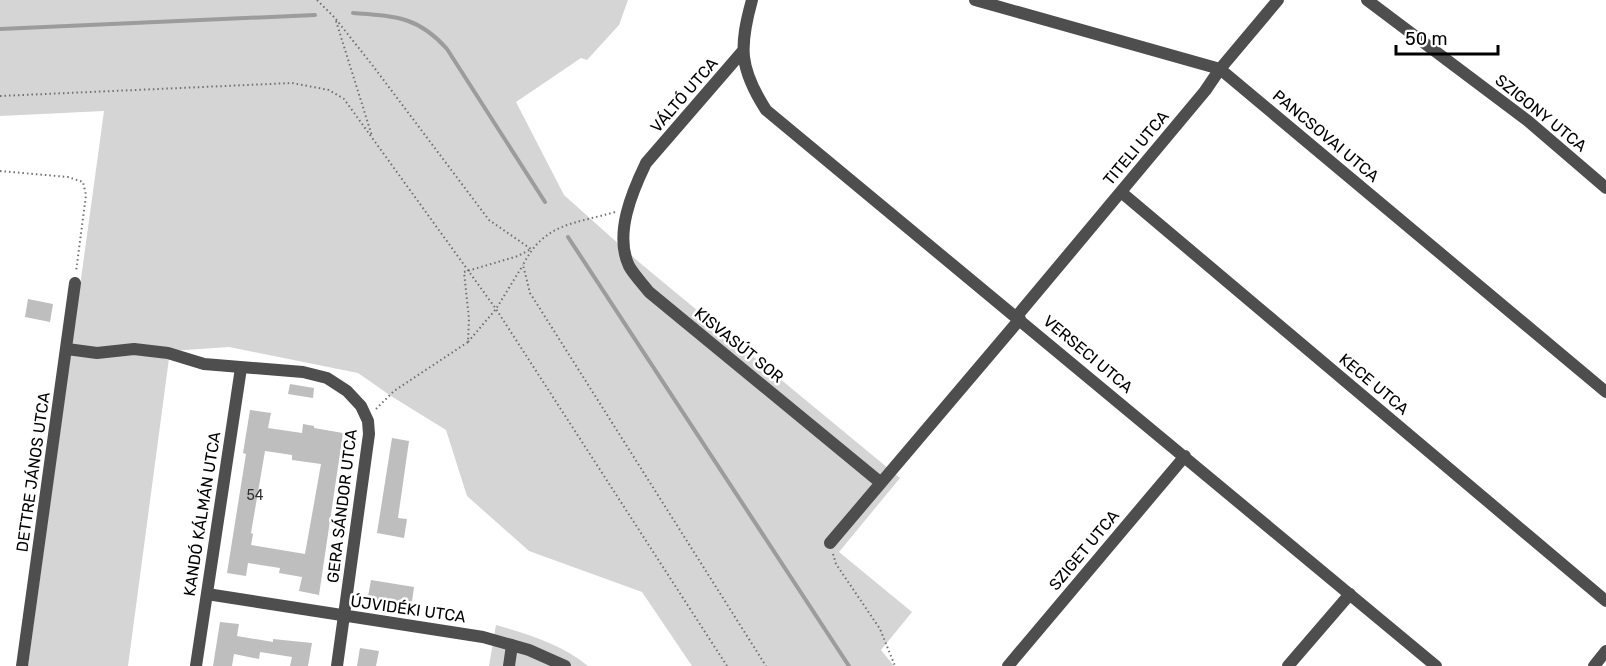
<svg xmlns="http://www.w3.org/2000/svg" width="1606" height="666" font-family="Rubik,sans-serif">
<style>
.green{fill:#d5d5d5}
.lines{fill:none;stroke-linecap:round;stroke-linejoin:round}
.stream{stroke:#9c9c9c;stroke-width:4}
.building{fill:#bebebe;fill-rule:evenodd}
.path{stroke:#707070;stroke-width:2;stroke-dasharray:1.5 3;stroke-linecap:butt}
.street{stroke:#4e4e4e;stroke-width:12}
.labels{text-anchor:middle;dominant-baseline:central;stroke-width:5;stroke-linejoin:round;paint-order:stroke}
.number-label{font-size:14px;fill:#303030}
.street-label{font-size:16px;fill:#000;stroke:#fff}
</style>
<rect width="100%" height="100%" fill="#fff"/>
<path class="green" d="M0,0H628L619,25L587,60L581,58L516,102L564,195L640,263L900,478L839,552L912,612L881,650L894,666H692L642,592L529,551L467,496L446,430L391,396L358,373L229,347L170,351L128,666H28L104,111L0,116Z
M496,625C528,634 563,645 588,666H489Z"/>
<g class="lines">
<path class="stream" d="M353,13C394,16 418,16 447,49L545,202
M0,29L315,15
M568,237L849,666"/>
</g>
<path class="building" d="M28,299L53,304L50,322L25,317Z
M290,384L314,388L313,398L288,394Z
M250,410L271,413L268,428L302,433L303,424L314,426V428L343,433L319,595L299,591L302,577L279,573L280,568L248,563L246,576L227,573L246,454L243,453ZM265,451L292,455V460L321,464L305,554L251,545L253,534L251,533Z
M392,438L409,441L398,518L407,519L404,538L377,533Z
M371,580L414,587L411,609L367,602Z
M220,622L239,624L237,636L273,642V639L312,643L308,666H290L292,657L260,652L259,659L234,654L232,666H213Z
M360,648L379,651L376,666H357Z"/>
<g class="lines">
<path class="path" d="M317,0L335,18L373,66L489,220L531,249
M336,21L372,136
M0,96L292,83L329,90L344,99L496,309L727,666
M0,171L68,177L83,182L86,195L76,272
M615,212C574,224 544,223 523,265L530,293L766,666
M468,342L496,309L523,265
M376,409L394,391L468,342L469,319L464,272L518,256L531,249
M833,554L836,564L880,629L895,666"/>
<path class="street" d="M752,0C739,47 739,68 766,110L1436,666
M975,0L1220,69L1606,392
M1367,0L1528,121L1606,188
M742,52L646,163C632,192 614,234 629,266C634,275 643,284 649,292L881,483
M1121,192L1606,601
M1017,316L1205,91L1220,69L1278,0
M67,349L97,353L134,349L168,353L204,364L303,372L327,378L347,391L361,406L368,421L369,434L337,666
M830,543L1020,319
M207,594L483,637L529,650L565,666
M22,666L75,283
M196,666L241,368
M509,666L512,645
M1008,666L1185,456
M1288,666L1350,594
M1594,666L1606,651"/>
</g>
<g class="labels">
<g class="number-label">
<text x="255" y="495">54</text>
</g>
<g class="street-label">
<text transform="translate(684 95) rotate(-49)">VÁLTÓ UTCA</text>
<text transform="translate(1541 113) rotate(39)">SZIGONY UTCA</text>
<text transform="translate(1326 136) rotate(40)">PANCSOVAI UTCA</text>
<text transform="translate(1136 148) rotate(-50)">TITELI UTCA</text>
<text transform="translate(739 345) rotate(39)">KISVASÚT SOR</text>
<text transform="translate(1088 354) rotate(40)">VERSECI UTCA</text>
<text transform="translate(1374 384) rotate(40)">KECE UTCA</text>
<text transform="translate(33 472) rotate(-82)">DETTRE JÁNOS UTCA</text>
<text transform="translate(342 506) rotate(-83)">GERA SÁNDOR UTCA</text>
<text transform="translate(202 514) rotate(-81)">KANDÓ KÁLMÁN UTCA</text>
<text transform="translate(1084 550) rotate(-50)">SZIGET UTCA</text>
<text transform="translate(408 609) rotate(8)">ÚJVIDÉKI UTCA</text>
</g>
</g>
<path d="M1396 45v9h102v-9" fill="none" stroke="#000000" stroke-width="3"/>
<text x="1405" y="45" font-size="18" fill="#000000" stroke="#ffffff" stroke-width="4.5" paint-order="stroke">50 m</text>
</svg>
